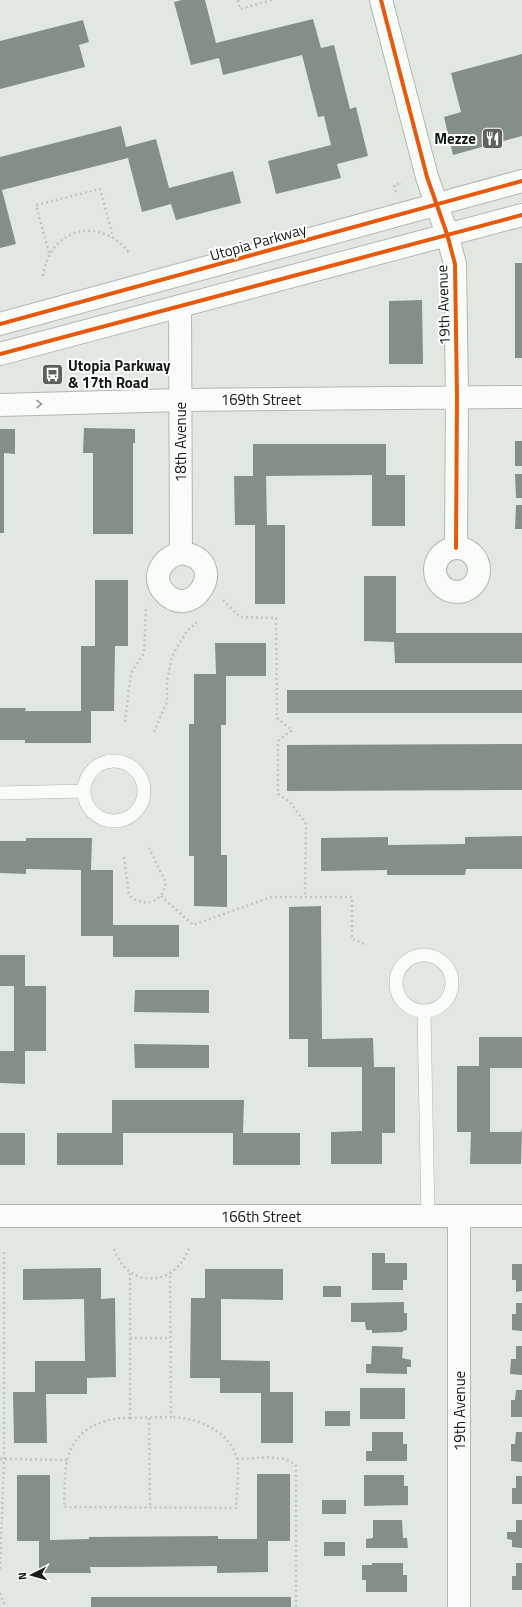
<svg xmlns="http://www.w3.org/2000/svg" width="522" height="1607" font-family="'Titillium Web',sans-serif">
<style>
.building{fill:#848f85}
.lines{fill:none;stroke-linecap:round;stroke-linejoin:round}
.service-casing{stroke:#b2b7b2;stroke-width:14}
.minor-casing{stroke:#b2b7b2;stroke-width:24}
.secondary-casing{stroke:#b2b7b2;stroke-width:24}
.path{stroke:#c2c5c2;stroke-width:2.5;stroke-dasharray:2 3;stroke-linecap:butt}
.service{stroke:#fafcfa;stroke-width:13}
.minor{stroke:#fafcfa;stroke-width:22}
.secondary{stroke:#fafcfa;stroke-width:22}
.cycleway-casing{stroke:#fff;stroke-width:6}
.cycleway{stroke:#e8590c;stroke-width:4}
.oneway{stroke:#939693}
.labels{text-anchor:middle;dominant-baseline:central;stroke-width:4;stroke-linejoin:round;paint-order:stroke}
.poi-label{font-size:15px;font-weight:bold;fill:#151a15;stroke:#fff;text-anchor:end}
.street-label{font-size:15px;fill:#151a15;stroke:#fff}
</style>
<rect width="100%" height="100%" fill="#e1e8e1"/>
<path class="building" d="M182,0H205L216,43L313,19L321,48L334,45L350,109L356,107L368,156L337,164L341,178L276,194L268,161L331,145L324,116L318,117L302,55L223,75L219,58L191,65L174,2Z
M83,20L89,42L79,45L85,67L0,89V41Z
M522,54V136L453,155L444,117L461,112L451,73Z
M121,126L126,147L156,139L169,188L233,171L241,203L176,220L171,204L142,212L128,158L2,190L16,244L0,248V157Z
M515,263H522V358H515Z
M422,300L423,364H389V301Z
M84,428L135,429V443H133V534H93V453H83Z
M0,429H15V454L4,453V533H0Z
M515,441H522V466H515Z
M253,444H386V475H405V526H372V475L266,476L267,525H285V604H255V525H235L234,476H253Z
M515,474H522V498H516Z
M516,505H522V529H515Z
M364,576H396V633H522V663H395L394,642L364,641Z
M95,580H128V646H115L114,711H91V743H25V740H0V708H26L25,711H81V646H95Z
M215,643H266V676H226V725H221V855H227V907L194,906V856H189V724H194V674H216Z
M287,690H522V713H287Z
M522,744V790L287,791V745Z
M522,836V869H466L465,875H387V870L321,871V838L388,837V845L465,844V837Z
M26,838H92L91,870H113V925H179V957H113V936H81V870L26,869V874L0,873V841H26Z
M321,906L322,1039L373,1038L374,1067H395V1133H382V1164H331V1132L362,1131V1067H308V1039H289V907Z
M0,955H25V986H46V1051H25V1084L0,1083V1051H14V986H0Z
M135,990H209V1013L134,1012Z
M479,1037H522V1068H490V1132H521L522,1128L521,1164H470L471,1132H457V1066H479Z
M134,1044L209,1045V1068H135Z
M112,1100H244L243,1133H300V1165H233V1133H123V1165H57V1133H112Z
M0,1133H25V1165H0Z
M372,1253H385V1263H407V1280H403V1290H372Z
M512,1264H522V1291L516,1292V1280H512Z
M101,1268V1299L115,1298L116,1377L87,1378V1394H46L47,1443H14L13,1392H35V1361H85L84,1299L23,1300V1269Z
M205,1269H283V1300L221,1299V1360L270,1361V1392H293V1443H261V1393H220V1378H190L191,1298H205Z
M323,1286H341V1297H323Z
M404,1302V1313H407V1330L403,1331V1332L372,1333V1330H366L365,1322H351V1303Z
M516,1303H522V1331L512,1330V1314H516Z
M372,1346L403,1347L402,1358L411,1360V1367H407V1374L366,1373V1364H371Z
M516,1346H522V1375L510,1374L511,1359H516Z
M360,1388H405V1419H360Z
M516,1390H522V1417H511V1400H515Z
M325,1411H350V1426H325Z
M372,1432H403V1444H407V1461H366V1451H372Z
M516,1432H522V1462L511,1461V1444H515Z
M257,1474H290V1541H268V1572L217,1573V1566L121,1567H90L91,1573H39V1541H17V1475H50V1540L89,1539V1537L218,1536V1539H257Z
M364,1475H404V1486H408V1505L364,1506Z
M516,1476H522V1504H512V1488H516Z
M322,1500H346V1514H322Z
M373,1520H402L403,1538H407L408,1548H366V1539L373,1538Z
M516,1520H522V1548L512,1547V1540L507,1539V1532H516Z
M324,1542H345V1556H324Z
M372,1563H403V1575H407V1592H366V1580H362V1565H372Z
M516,1563H522V1590H512V1576H516Z
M91,1597H291V1607H91Z"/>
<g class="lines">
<defs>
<path id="service" d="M84 791a30 30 0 1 1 60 0a30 30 0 1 1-60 0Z
M0,793L84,791
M396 983a28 28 0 1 1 56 0a28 28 0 1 1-56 0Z
M424,1012L428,1216"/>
<path id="minor" d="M381,0L427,177L447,234L455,264L457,397L456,548
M180,307L181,553C164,557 150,575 163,591C192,626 233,559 181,553
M0,405L180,400L522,397
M435 570a22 22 0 1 1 44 0a22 22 0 1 1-44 0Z
M0,1216H522
M459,1216V1607"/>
<path id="secondary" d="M0,324L522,181
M0,354L522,215"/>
</defs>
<use href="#service" class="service-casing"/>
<use href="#minor" class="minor-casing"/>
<use href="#secondary" class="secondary-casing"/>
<path class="path" d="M238,0L240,9L272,0
M396,192L394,185L402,183
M49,253L36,205L100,189L113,237
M43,276C50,227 101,215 130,254
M223,600L240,617L276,618L277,718L292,730L278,741V794L290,802L306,824L305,897
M125,722L131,673L144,653L146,606
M154,732L167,702V681L172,656L187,631L197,622
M124,857L129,895C143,908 162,904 166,883L149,848
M161,896L193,925L271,897H352V939L367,945
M114,1249C128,1289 175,1288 189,1248
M130,1273V1418L171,1417L170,1274
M130,1338H170
M130,1418C102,1417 73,1430 67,1461C64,1475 65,1492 64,1507L236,1508C236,1496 240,1468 237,1458C228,1430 198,1418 171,1417
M149,1418L150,1507
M0,1459L67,1460
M237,1459C254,1459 286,1453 296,1466V1607
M0,1569L4,1460V1249
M0,1593L5,1607"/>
<use href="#service" class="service"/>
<use href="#minor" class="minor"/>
<use href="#secondary" class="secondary"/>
<defs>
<path id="cycleway" d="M381,0L427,177L447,234L455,264L457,397L456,548
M0,324L522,181
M0,354L522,215"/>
</defs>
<use href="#cycleway" class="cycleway-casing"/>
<use href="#cycleway" class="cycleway"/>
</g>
<defs><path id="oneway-chevron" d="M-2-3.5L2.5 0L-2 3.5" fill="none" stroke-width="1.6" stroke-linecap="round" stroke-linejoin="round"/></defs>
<use class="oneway" href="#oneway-chevron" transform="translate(39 404) rotate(-2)"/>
<defs>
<symbol id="restaurant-square" viewBox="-11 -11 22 22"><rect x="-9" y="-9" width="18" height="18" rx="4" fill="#5c625c" stroke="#fff"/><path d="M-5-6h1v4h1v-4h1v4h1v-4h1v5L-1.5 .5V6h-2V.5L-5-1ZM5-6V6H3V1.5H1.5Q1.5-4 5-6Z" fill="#fff"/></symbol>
<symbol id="bus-square" viewBox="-11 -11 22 22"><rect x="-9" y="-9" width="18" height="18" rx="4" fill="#5c625c" stroke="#fff"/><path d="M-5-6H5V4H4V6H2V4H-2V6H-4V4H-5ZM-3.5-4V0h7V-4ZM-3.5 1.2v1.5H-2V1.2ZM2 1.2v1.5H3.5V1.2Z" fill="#fff"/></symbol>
</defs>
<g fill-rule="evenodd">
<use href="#restaurant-square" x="480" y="126" width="25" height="25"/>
<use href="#bus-square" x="40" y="362" width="25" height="25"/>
</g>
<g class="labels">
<g class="poi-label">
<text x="476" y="138">Mezze</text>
<text x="68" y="365" text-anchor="start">Utopia Parkway<tspan x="68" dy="17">&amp; 17th Road</tspan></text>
</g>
<g class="street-label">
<text transform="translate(258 242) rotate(-16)">Utopia Parkway</text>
<text transform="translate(443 305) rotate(-92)">19th Avenue</text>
<text x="261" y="399">169th Street</text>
<text transform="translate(180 442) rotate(-90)">18th Avenue</text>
<text x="261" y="1216">166th Street</text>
<text transform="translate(459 1411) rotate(-90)">19th Avenue</text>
</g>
</g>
<g transform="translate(32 1575) rotate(264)" stroke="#ffffff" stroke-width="3" paint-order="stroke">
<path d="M0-3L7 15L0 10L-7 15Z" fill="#151a15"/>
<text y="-6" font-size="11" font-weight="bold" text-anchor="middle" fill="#151a15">N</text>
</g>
</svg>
